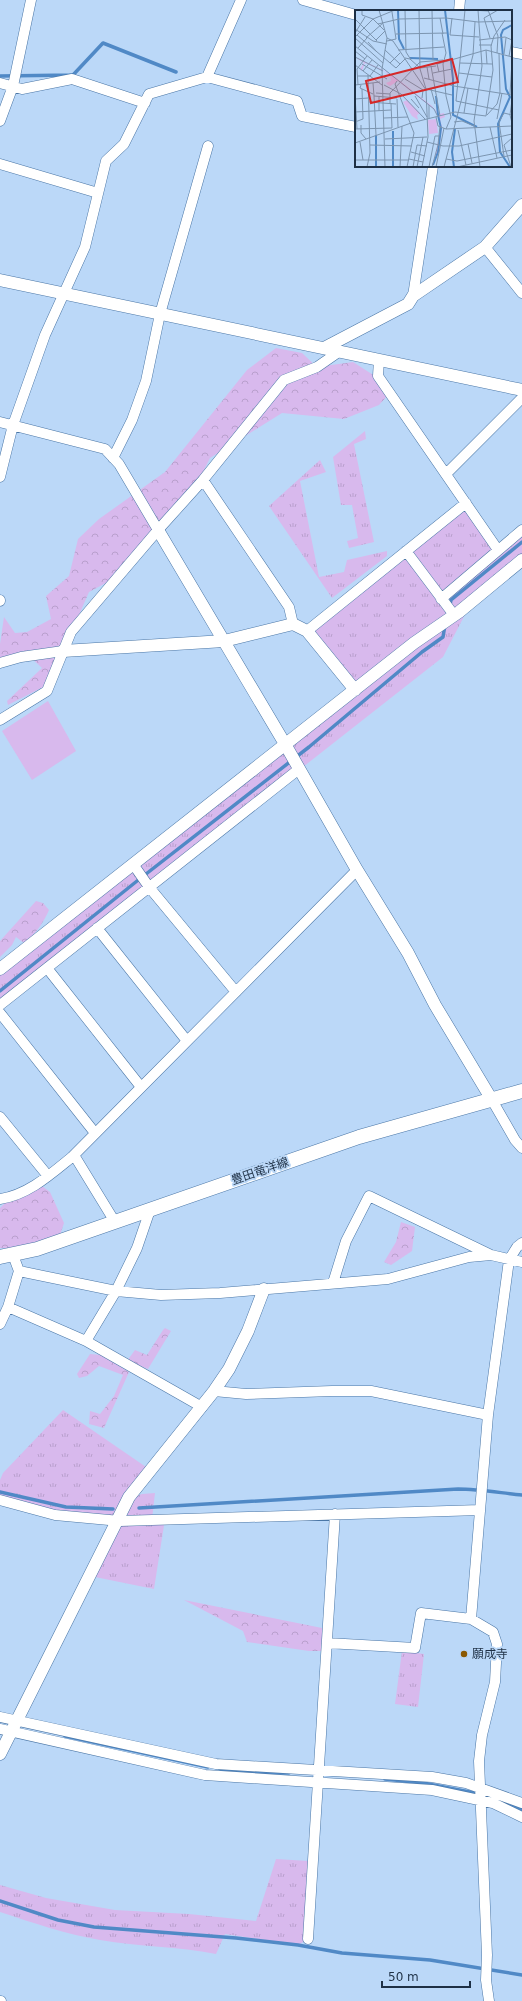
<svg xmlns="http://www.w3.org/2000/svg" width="522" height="2001" font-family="'DejaVu Sans','Noto Sans JP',sans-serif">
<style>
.grass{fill:url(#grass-tufts)}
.forest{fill:url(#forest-crowns)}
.pitch{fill:#d8b9ed}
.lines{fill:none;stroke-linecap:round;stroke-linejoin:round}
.stream{stroke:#5089c6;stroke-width:3.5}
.minor-casing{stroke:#4a76a6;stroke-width:11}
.tertiary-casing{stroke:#4a76a6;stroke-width:13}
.secondary-casing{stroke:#4a76a6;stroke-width:15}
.minor{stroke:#fff;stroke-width:10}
.tertiary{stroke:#fff;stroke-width:12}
.secondary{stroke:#fff;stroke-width:14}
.poi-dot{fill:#8b5903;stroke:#bbd8f8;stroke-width:1.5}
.labels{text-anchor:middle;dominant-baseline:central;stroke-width:3.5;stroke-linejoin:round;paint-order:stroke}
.street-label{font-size:12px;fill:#1e3045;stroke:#bbd8f8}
.poi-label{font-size:12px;fill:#1e3045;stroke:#bbd8f8;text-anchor:start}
.inset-river{fill:none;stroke:#5089c6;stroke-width:2}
.inset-road{fill:none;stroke:#7c95b0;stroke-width:1}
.view{fill:#d62828;fill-opacity:0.15;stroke:#d62828;stroke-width:2}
.inset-edge{fill:none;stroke:#1e3045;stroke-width:2}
</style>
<defs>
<pattern id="grass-tufts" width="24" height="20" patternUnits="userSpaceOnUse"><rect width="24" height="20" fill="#d8b9ed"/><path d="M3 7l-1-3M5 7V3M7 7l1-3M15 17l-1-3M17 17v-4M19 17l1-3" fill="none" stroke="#b99fcd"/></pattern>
<pattern id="forest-crowns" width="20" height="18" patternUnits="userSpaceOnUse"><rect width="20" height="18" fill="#d8b9ed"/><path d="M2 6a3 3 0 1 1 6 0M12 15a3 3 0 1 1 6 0" fill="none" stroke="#b99fcd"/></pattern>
</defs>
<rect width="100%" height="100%" fill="#bbd8f8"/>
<path class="grass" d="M365,431L366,439L354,444L374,542L349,548L347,541L358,538L352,505H341L333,457Z
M320,460L326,472L300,481L319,577L344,572L347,560L387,551V556L332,598L269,506Z
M465,510L493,550L522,530V560L472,601L443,657L0,1005V969L355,690L307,631Z
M63,1410L149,1469L129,1499L142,1494L155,1493L152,1519H165L154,1589L90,1576L120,1521L55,1515L0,1500V1480L3,1473Z
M402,1651L424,1654L418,1707L395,1704Z
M276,1859L309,1861L308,1939L298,1945L225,1934L216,1954C178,1946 139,1947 100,1940C66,1934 33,1923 0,1912V1885L46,1898L115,1910L189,1914L256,1921Z"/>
<path class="forest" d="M276,348L302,353L317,367L353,362L375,376L388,395L379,405L344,419L282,413L210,458L193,492L119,576L89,592L49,684L8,705L7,701L42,668L27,654L0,660V644L4,617L15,633L27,632L51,619L46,596L69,576L78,539L99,519L165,472L247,370Z
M36,901L43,903L49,910C44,922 35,935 24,943L16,937L12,945L0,957V941Z
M42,1186L50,1192L64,1223L58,1241L14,1249L0,1248V1208L11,1197Z
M401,1222L415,1227L412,1251L391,1265L384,1262L396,1242Z
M165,1328L171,1331L148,1369L127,1361L135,1350L147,1355L163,1330Z
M90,1354L101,1355L129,1372L104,1428L89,1424L90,1411L100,1414L114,1396L123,1375L99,1366L87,1376L79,1378L77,1374Z
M184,1600L327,1629L326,1651H309L247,1642L243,1631Z"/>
<path class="pitch" d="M48,701L76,751L32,780L2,731Z"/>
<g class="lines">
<path class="stream" d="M0,76L73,75L103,43L176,72
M450,605L451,600L522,542
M0,991L137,881L309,747L422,652L443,637L445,625
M0,1492L66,1507L113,1509
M139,1508L458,1489C479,1489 501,1493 522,1495
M65,1736L208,1767
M220,1769L253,1773H289
M385,1779L423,1783L480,1794
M495,1799L522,1810
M0,1901L58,1920L94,1927L236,1938L298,1945L342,1953L430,1960L522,1975"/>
<defs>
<path id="minor" d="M303,0L356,15
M459,11L460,0
M511,52L522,54
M207,77L241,0
M0,83L22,89L72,79L145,103
M0,121L13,86L31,0
M0,164L98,193
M485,247L522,293
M413,296L433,166
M379,360L378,376L498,550
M0,422L105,449L119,464L158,530
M113,458L132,420L146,381L160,314L208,146
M446,474L522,398
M0,477L13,425L45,335L85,247L106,161L124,144L149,94L207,77L297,101L302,116L356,127
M203,480L289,607L293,624
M406,551L454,615
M441,599L522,530
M0,600V601
M307,631L466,503
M0,663L21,657L63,651
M0,720L47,691L71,632L158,530L203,480L284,380L317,367L340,351
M133,864L149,887L236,992
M97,928L187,1041
M47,968L141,1087
M0,1005L299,769
M0,1013L95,1133
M492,1100L515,1140L522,1148
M0,1117L48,1176
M74,1155L115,1222
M0,1199C28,1195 51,1174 72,1157L357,870
M19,1271L116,1291L161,1295L220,1293L388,1279L469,1257L491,1255L522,1262
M333,1283L346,1241L369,1196L491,1255
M8,1307L86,1341L202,1407
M0,1324L8,1307L19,1271L13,1255
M86,1341L116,1291L137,1248L150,1210
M214,1391L246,1394L332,1391H371L488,1415
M0,1500L55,1515L120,1521L480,1510
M471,1619L488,1415L509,1260L517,1247L522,1243
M327,1643L415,1648L421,1613L471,1619L493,1632L497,1644L495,1682L482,1735L479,1761L487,1955L486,1980L489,2001
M0,1717L216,1764L432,1777L466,1783L522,1803
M0,1729L205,1775L432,1790L493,1803L522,1817
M308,1939L335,1514
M0,2001H1"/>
<path id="tertiary" d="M0,280L522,390
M324,348L408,304L413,296L485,247L522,205
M158,530L285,744L357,870L408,953L435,1005L492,1100
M63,651L224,641L293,624L307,631L355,690
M0,969L414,643L459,612L522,560
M0,1754L129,1497L214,1391L229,1369L248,1331L264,1289"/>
<path id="secondary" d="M0,1257L37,1249L359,1137L522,1091"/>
</defs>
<use href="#minor" class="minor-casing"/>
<use href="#tertiary" class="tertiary-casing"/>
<use href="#secondary" class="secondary-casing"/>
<use href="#minor" class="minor"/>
<use href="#tertiary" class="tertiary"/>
<use href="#secondary" class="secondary"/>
</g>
<circle class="poi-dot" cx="464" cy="1654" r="4"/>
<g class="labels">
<g class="street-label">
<text transform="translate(260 1171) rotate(-19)">豊田竜洋線</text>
</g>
<g class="poi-label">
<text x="472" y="1654">願成寺</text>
</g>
</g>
<g transform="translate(355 10)">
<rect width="157" height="157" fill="#bbd8f8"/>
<path d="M0,47L28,60L40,67L77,96L84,104L89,103L90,107L85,109L87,117L84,140L78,157L86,116L81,101L43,71L35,76L33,75L31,73L36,71L35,66L29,61L10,53L7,61L5,59L9,53Z" fill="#d8b9ed"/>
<path d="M52,90L65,103L62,105L63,110L57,106L48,92Z" fill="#d8b9ed"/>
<path d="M81,109L83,123L74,124L73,110Z" fill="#d8b9ed"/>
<path class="inset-river" d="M43,0L44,29L49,39M90,0L98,69V105L122,117M55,48L83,49M81,86L83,105M78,155L83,142L86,118L83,105M21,157V125M38,157V121M99,157L97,142L100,119M155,157L145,142L143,114L155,87L151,79L146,25L148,20L157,15"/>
<path class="inset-road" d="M7,0V5L18,9L29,20M24,0L32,28L38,31L71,80L73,127L67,157M50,0L51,42L56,50M64,0L65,59L71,79M77,0L78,50M110,0L101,91L144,100M116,0L133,1M123,0L127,56L119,111L125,157M133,0L143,26L142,43M85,8L88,24M97,8L95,25L124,27M0,9L22,31M23,14L44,9L91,8L123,12L157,11M0,19L18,31L32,34M0,23L10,7M87,23L91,43L88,54L91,86L96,107L91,119M41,24L92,23M2,25L41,58L50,49M0,27L18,9L40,0M0,28L28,53M11,28L28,13M135,28L129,8L143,0M21,30L30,21M124,30L150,27L157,30M32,31L41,29L37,2M13,32L21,41M124,35H137M0,36L79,99L83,107M3,38L12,28M30,40L45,54M43,40L89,37M131,40L132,54M0,41L10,49M149,44L151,28M154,46L157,30M0,47L28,61M50,48L55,49L65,58L81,56M35,53L45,43M105,53L137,54M7,54L32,69M0,55L27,75M76,56L85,106M72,57L74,69M8,61L17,50M84,62L82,54L131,40L157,47M78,63L97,59M104,63L137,67M3,66H15L23,55M69,68L99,76L157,85M50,69L68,80L67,88M42,71L40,74L59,123L52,157M18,73L19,86L42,88M0,75L25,72M3,75L2,59L12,46M6,75L5,78L18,84M29,75L46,84L70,109M71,79L97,85M76,79L80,94M21,83L35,84M155,84L157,51M0,85L2,119M19,86L21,125M60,86L72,107M24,87V101M0,89L13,88M42,89L43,117M56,89L64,98M157,90L155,105L157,113M14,92L41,94M35,93V83L65,52L88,50M36,93L37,118M74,95V108M0,102L36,100M109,103L113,78M132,105L142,94L145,83L144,43M131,106L138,60L136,36L139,26L150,10M81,107L83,116L91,119L157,116M29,108L53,107M142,109L147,83M0,112L8,109L7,79M99,112L107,111L119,116M6,115V123L11,129M135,117L142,148M0,119L37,118M103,120L111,155M30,129L72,127M5,132L8,150M72,132L88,136H104L157,124M0,133L56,113L100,102L131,106M113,134L117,153M15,135L57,136M83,135L85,116M56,142L70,146M149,146L144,112L149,103L157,105M54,149L68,152M91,149L102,151L157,140M0,150H54M12,157L15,143L13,65M30,157L27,59L32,28M45,157L47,116M58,157L62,135L72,136M62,157L68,127M74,157L80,126H84M77,157L83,135M81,157L89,118M89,157L118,45L120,12M102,157L157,145M156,157L149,135L157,128"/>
<path class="view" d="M97,49L103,72L16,93L11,71Z"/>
<rect width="157" height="157" class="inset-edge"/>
</g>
<path d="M382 1981v6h88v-6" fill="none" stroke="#1e3045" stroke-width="2"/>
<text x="388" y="1981" font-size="12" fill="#1e3045" stroke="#bbd8f8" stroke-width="3" paint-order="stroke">50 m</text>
</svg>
